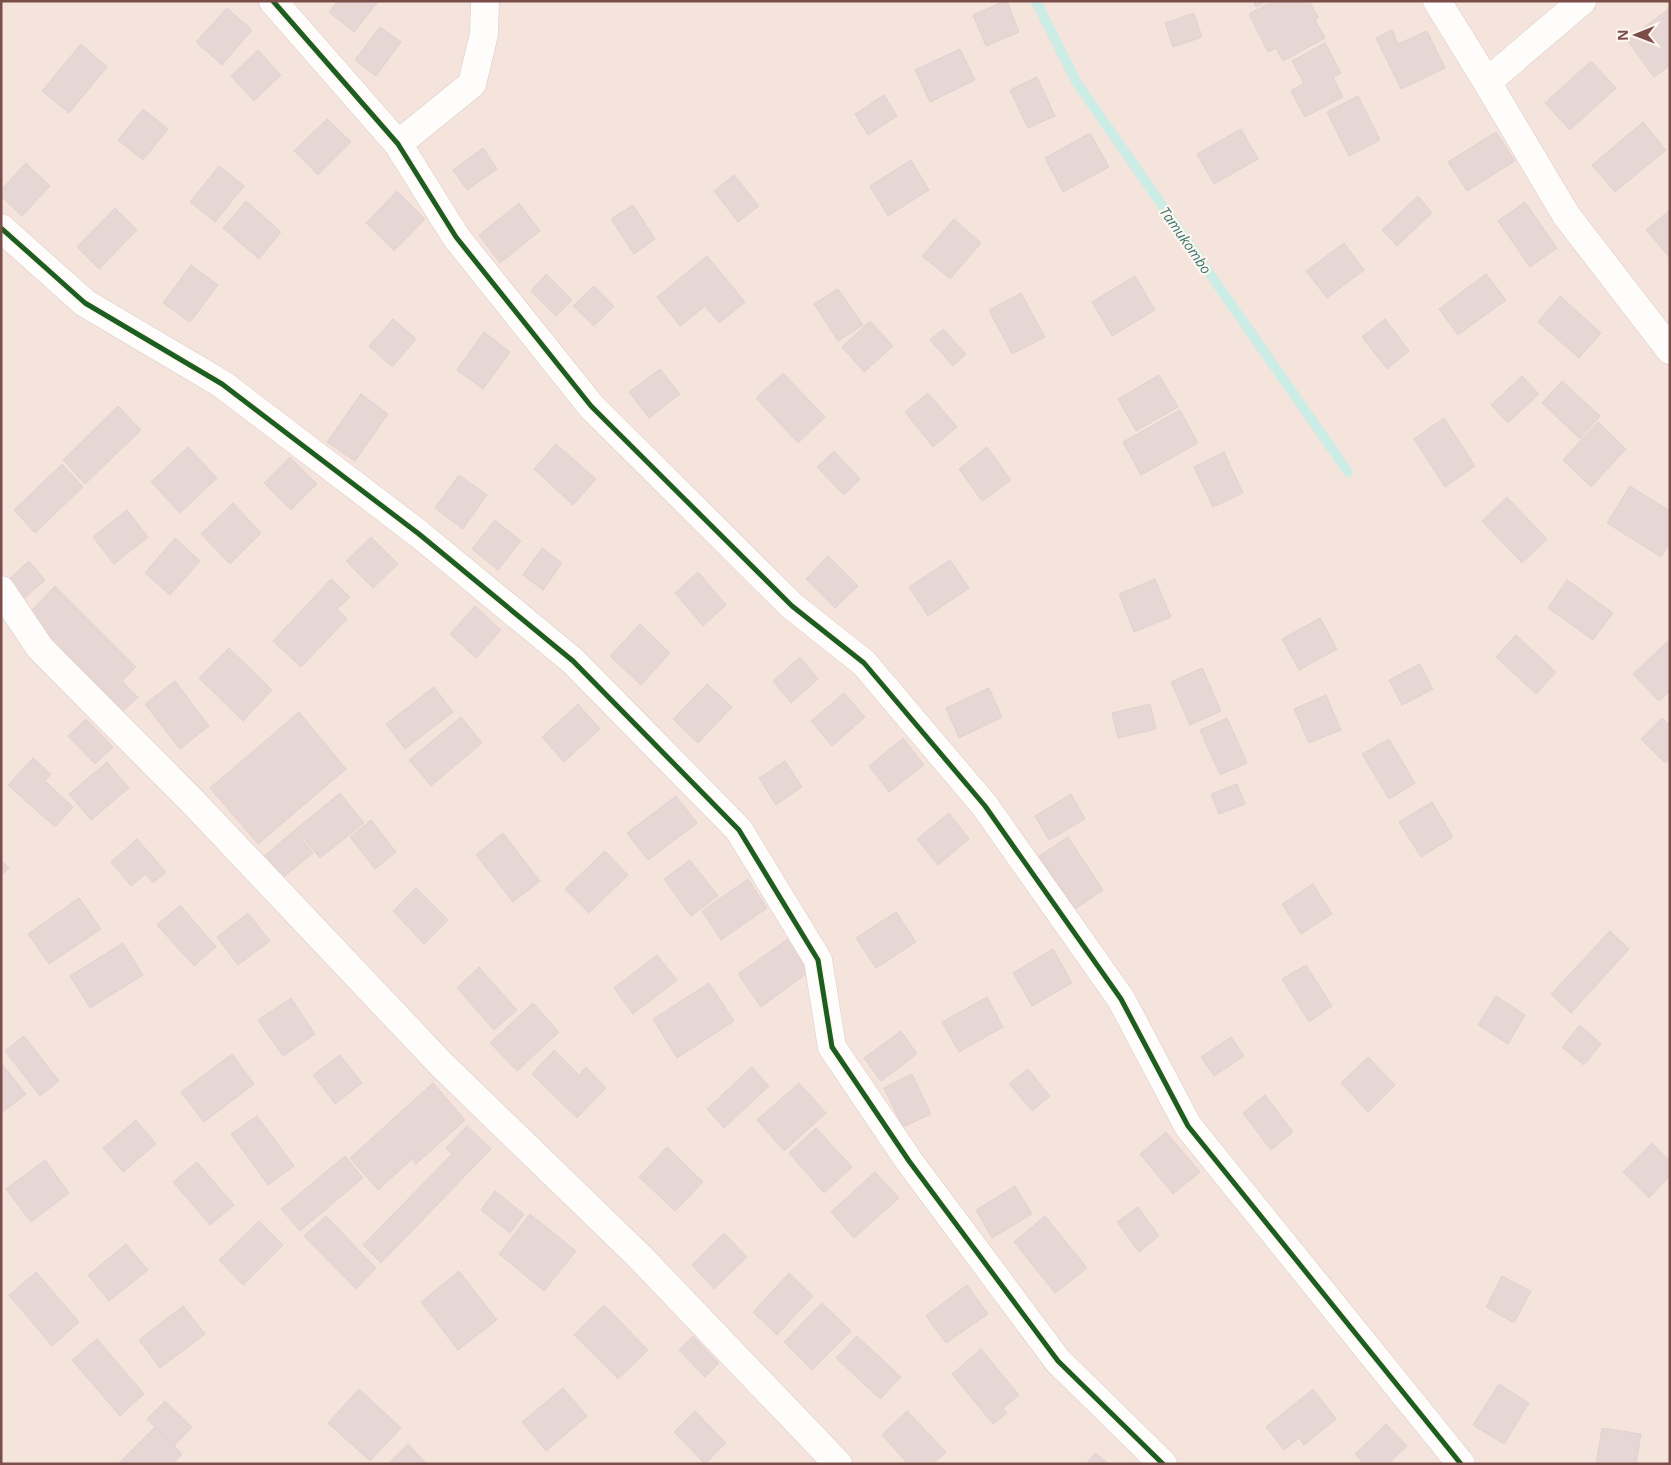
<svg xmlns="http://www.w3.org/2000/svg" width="1671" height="1465" font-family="'Open Sans',sans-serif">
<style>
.residential{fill:#f5e4dc}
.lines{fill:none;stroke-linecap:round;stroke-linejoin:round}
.stream{stroke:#ccece6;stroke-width:10}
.building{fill:#e6d7d4;stroke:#e2d1ce}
.minor-casing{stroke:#d8ccc8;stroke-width:29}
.minor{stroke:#fefdfc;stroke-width:28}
.cycleway-casing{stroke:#fff5ef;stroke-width:8}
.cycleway{stroke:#1b5e20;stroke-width:5}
.labels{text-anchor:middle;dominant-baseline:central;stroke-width:4.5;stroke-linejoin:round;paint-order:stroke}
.water-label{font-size:14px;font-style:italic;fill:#387973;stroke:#fff5ef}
</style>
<rect width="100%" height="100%" fill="#f9f0ec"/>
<path class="residential" d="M1,1H1670V1464H1Z"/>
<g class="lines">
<path class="stream" d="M1036,1L1077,83L1348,472"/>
</g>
<path class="building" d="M338,1H374L377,3L354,32L329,12Z
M1005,1H1007L1019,32L986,46L973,15Z
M1253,1H1267L1256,7Z
M1273,1H1309L1318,18L1315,20L1325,38L1283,61L1276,48L1268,52L1249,14Z
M227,8L252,30L222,65L196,42Z
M1670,8V65L1654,77L1627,40Z
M1194,13L1202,37L1173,47L1165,23Z
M380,27L401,42L376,76L355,60Z
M1392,30L1398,44L1427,31L1445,68L1401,89L1376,38Z
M1325,43L1341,73L1333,77L1343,97L1305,117L1291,91L1304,83L1292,61Z
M81,44L107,67L69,113L42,91Z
M960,49L975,80L930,102L915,70Z
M258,50L281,75L254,101L231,76Z
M1591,61L1616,88L1570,130L1545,103Z
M1037,77L1055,116L1028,128L1010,90Z
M884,95L897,116L868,135L855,114Z
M1358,96L1380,140L1349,156L1327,112Z
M143,109L168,129L143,160L118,140Z
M327,119L351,142L318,175L294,151Z
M1643,122L1666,150L1615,192L1592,165Z
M1241,129L1258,159L1214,184L1197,154Z
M1496,132L1515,161L1467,191L1448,162Z
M1090,133L1109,167L1063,192L1045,158Z
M483,148L497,169L467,190L453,170Z
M911,160L929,190L888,216L870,186Z
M26,163L50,186L22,216L1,196V190Z
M219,166L244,186L215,222L190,202Z
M734,175L759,206L738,222L714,191Z
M397,191L425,219L394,251L366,223Z
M1418,196L1432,213L1397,246L1382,230Z
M246,201L281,232L259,259L223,228Z
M1525,202L1557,248L1530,267L1498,221Z
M519,203L540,231L500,263L479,235Z
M633,205L655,239L634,254L611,219Z
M115,208L137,230L99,269L77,247Z
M1670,210V258L1646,230Z
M954,219L981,243L950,279L922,256Z
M1344,243L1364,270L1327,298L1306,271Z
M707,256L745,302L719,323L705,306L680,326L657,297Z
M191,265L218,285L190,322L163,303Z
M546,274L572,300L556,316L531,291Z
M1486,274L1506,300L1458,335L1439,309Z
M1135,276L1155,310L1112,336L1092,302Z
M594,286L614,306L594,326L573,306Z
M838,289L863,325L838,341L814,304Z
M1021,293L1045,337L1012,354L989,310Z
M1560,296L1601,333L1579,358L1538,322Z
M393,319L416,339L392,367L369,346Z
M1385,319L1409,351L1387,369L1362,337Z
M870,321L893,346L864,372L842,347Z
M943,329L966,354L953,366L930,340Z
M484,332L510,352L483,389L457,370Z
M660,369L680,394L649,418L629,392Z
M783,373L825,417L798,443L756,398Z
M1159,375L1178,407L1136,431L1118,399Z
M1522,376L1539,394L1508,423L1491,405Z
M1562,381L1600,416L1580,439L1542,403Z
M928,393L957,427L933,447L905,412Z
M361,394L388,414L355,461L327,442Z
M118,406L141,430L85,484L63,460Z
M1180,410L1198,443L1141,475L1123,442Z
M1444,418L1475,466L1445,487L1414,439Z
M1598,422L1626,449L1591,487L1563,460Z
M556,444L596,479L573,505L534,469Z
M188,447L217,478L180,513L151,482Z
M987,447L1011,480L982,501L959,469Z
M834,451L860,479L844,495L817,467Z
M1224,452L1243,493L1213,507L1194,467Z
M290,457L317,484L291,510L264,483Z
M62,464L83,487L35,533L14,510Z
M459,475L487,495L463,529L435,508Z
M1630,486L1670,511V542L1661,557L1607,523Z
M1507,497L1547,539L1522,563L1482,521Z
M233,503L261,533L230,564L201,534Z
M127,510L148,537L114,564L93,537Z
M495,520L521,541L498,570L472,549Z
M371,537L398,564L373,588L346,561Z
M175,538L200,561L170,595L145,573Z
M542,548L562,563L543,590L523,575Z
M828,556L858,586L835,608L806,579Z
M950,560L969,588L928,616L909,587Z
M29,561L45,580L24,598L9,579Z
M698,572L726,605L703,626L675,593Z
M331,579L350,597L337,609L347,619L301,667L273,641Z
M1155,579L1171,617L1134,632L1119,594Z
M1567,580L1613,613L1593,640L1548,608Z
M55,586L136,667L122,681L138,697L122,712L26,616Z
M475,606L501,630L476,658L450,634Z
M1320,618L1337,649L1299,670L1282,639Z
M640,624L670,653L641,685L610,656Z
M1516,635L1556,672L1536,694L1496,657Z
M1667,642L1670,644V691L1659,701L1633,674Z
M229,648L272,690L243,721L199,678Z
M800,657L818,679L791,703L773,681Z
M1420,664L1433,689L1402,705L1389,680Z
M1202,668L1221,711L1190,725L1171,682Z
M175,681L209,726L180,749L145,704Z
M707,684L732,707L698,743L673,719Z
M434,687L453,712L405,749L386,724Z
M989,688L1002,717L959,738L946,708Z
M844,693L865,717L832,746L811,721Z
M1326,695L1341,730L1309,743L1294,709Z
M578,704L600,729L564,762L542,737Z
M1150,704L1156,729L1118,738L1112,713Z
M299,712L346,769L258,844L210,788Z
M461,717L482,743L431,786L409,760Z
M1227,718L1247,763L1220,775L1200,730Z
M1662,718L1670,726V759L1665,763L1641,739Z
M86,719L113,747L95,764L68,736Z
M903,738L924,765L889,792L869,766Z
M1389,739L1415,783L1389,799L1362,754Z
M33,758L51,774L45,781L73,807L55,827L8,785Z
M785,761L802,787L776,805L759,778Z
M107,762L129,788L91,820L69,794Z
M1237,784L1245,804L1219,814L1211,794Z
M340,793L364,823L320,858L296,829Z
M1071,794L1085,819L1049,840L1035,816Z
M676,796L697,823L648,860L627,833Z
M1432,802L1453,837L1421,857L1399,822Z
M949,813L969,839L938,865L917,839Z
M371,820L396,852L375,869L350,837Z
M295,830L313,853L281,879L263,857Z
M503,833L540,881L513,902L476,855Z
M1068,837L1103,890L1075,909L1039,856Z
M137,839L166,872L153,883L146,874L131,886L111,862Z
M605,851L628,875L589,913L565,889Z
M1,860L9,868L1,876Z
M690,860L718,896L691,916L664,879Z
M748,879L767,908L721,940L702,911Z
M1313,884L1332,914L1301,934L1282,904Z
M416,888L448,920L424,944L393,911Z
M79,898L101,929L49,964L28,934Z
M180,905L216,947L194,966L157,925Z
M896,912L916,942L876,968L856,938Z
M248,913L270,941L238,965L217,937Z
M1610,931L1629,949L1571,1013L1551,994Z
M788,939L810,971L761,1007L738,974Z
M123,943L143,975L90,1008L70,976Z
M1053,949L1072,983L1032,1006L1013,973Z
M657,955L677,980L633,1014L614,988Z
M1306,965L1332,1006L1309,1022L1282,979Z
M479,967L517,1010L494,1030L457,988Z
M709,983L734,1021L677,1058L653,1019Z
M1496,996L1525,1015L1508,1044L1478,1025Z
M987,997L1003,1027L959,1052L942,1022Z
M291,998L315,1034L283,1056L258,1020Z
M533,1003L559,1032L517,1071L490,1043Z
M1580,1025L1601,1044L1584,1065L1562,1047Z
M901,1031L917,1054L881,1081L864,1058Z
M24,1036L59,1081L40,1096L5,1051Z
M1231,1037L1244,1056L1214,1076L1201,1057Z
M554,1050L579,1075L586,1067L606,1088L577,1118L532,1074Z
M232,1054L254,1084L204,1122L181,1092Z
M340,1055L362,1083L335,1104L313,1075Z
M1368,1057L1395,1085L1368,1112L1341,1083Z
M1,1063L26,1094L1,1113Z
M752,1067L769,1086L724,1128L707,1109Z
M1028,1069L1050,1096L1032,1111L1009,1084Z
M912,1074L931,1114L903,1127L884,1088Z
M433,1083L465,1120L416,1164L412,1159L378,1190L350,1158Z
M799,1083L826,1113L784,1151L757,1120Z
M1265,1095L1293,1132L1271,1150L1243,1113Z
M257,1116L294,1166L268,1185L231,1134Z
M136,1120L156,1144L123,1172L103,1148Z
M467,1126L491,1149L381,1263L363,1245L452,1154L446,1148Z
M816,1128L852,1167L824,1193L789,1153Z
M1166,1132L1200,1172L1173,1194L1140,1154Z
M1652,1143L1670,1161V1176L1649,1198L1623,1172Z
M667,1147L703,1182L675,1211L639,1177Z
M345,1156L363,1178L300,1231L281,1209Z
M45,1160L69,1193L31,1222L6,1189Z
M197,1162L234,1205L210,1225L173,1182Z
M875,1172L899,1198L854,1238L831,1212Z
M1015,1186L1032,1214L992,1238L976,1210Z
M495,1191L524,1214L510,1233L481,1210Z
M1138,1207L1159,1236L1139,1252L1117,1222Z
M530,1214L576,1251L544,1291L499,1254Z
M326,1216L376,1268L356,1289L304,1236Z
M1045,1216L1087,1268L1055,1293L1014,1242Z
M259,1221L283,1245L243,1285L219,1260Z
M724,1233L747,1257L714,1289L692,1265Z
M126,1244L148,1270L109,1301L88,1275Z
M459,1271L497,1320L458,1350L421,1302Z
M36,1272L79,1322L52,1346L9,1295Z
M789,1273L813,1296L777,1335L753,1312Z
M1502,1276L1531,1291L1514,1323L1486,1307Z
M967,1285L988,1314L946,1343L926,1316Z
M822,1303L851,1331L812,1370L784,1342Z
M604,1305L648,1350L618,1379L574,1335Z
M183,1306L205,1334L160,1368L139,1340Z
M693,1336L719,1363L705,1377L679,1350Z
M857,1336L901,1377L880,1399L836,1358Z
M97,1339L144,1394L120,1416L72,1360Z
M981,1349L1019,1395L1003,1408L1007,1413L993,1424L952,1374Z
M1499,1384L1529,1403L1504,1444L1473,1425Z
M563,1388L587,1416L546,1451L522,1422Z
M359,1389L401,1428L370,1461L328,1423Z
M1313,1389L1336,1419L1304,1445L1299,1438L1284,1450L1266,1427Z
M165,1401L192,1427L174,1446L147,1419Z
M695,1411L726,1443L705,1464L674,1432Z
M907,1411L946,1452L933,1464H908L882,1435Z
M1386,1424L1407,1446L1388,1464H1364L1355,1454Z
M155,1427L182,1454L173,1464H118Z
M1602,1428L1641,1434L1636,1464H1596Z
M408,1444L427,1464H388Z
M1095,1453L1109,1464H1086Z"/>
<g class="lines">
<defs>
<path id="minor" d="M273,1L398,144L456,237L591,406L792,606L864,663L985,806L1121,999L1188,1126L1461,1464
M1437,1L1487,82L1566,215L1670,350
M1487,82L1582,1
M398,144L472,84L484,34L485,1
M1,228L85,303L222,384L419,534L573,661L739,830L818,960L832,1047L909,1161L1058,1361L1163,1464
M1,590L40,648L193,802L441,1064L640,1257L838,1464"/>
</defs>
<use href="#minor" class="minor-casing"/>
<use href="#minor" class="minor"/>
<defs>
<path id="cycleway" d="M273,1L398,144L456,237L591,406L792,606L864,663L985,806L1121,999L1188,1126L1461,1464
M1,228L85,303L222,384L419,534L573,661L739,830L818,960L832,1047L909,1161L1058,1361L1163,1464"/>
</defs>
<use href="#cycleway" class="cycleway-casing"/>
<use href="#cycleway" class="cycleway"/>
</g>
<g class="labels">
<g class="water-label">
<text transform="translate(1186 240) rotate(55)">Tamukombo</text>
</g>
</g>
<rect width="1671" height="1465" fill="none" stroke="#7b4d49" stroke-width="5"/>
<g transform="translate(1636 35) rotate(269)" stroke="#fff5ef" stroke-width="4" paint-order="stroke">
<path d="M0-4L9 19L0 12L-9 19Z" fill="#7b4d49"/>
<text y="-8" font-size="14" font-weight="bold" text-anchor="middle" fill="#7b4d49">N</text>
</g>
</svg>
